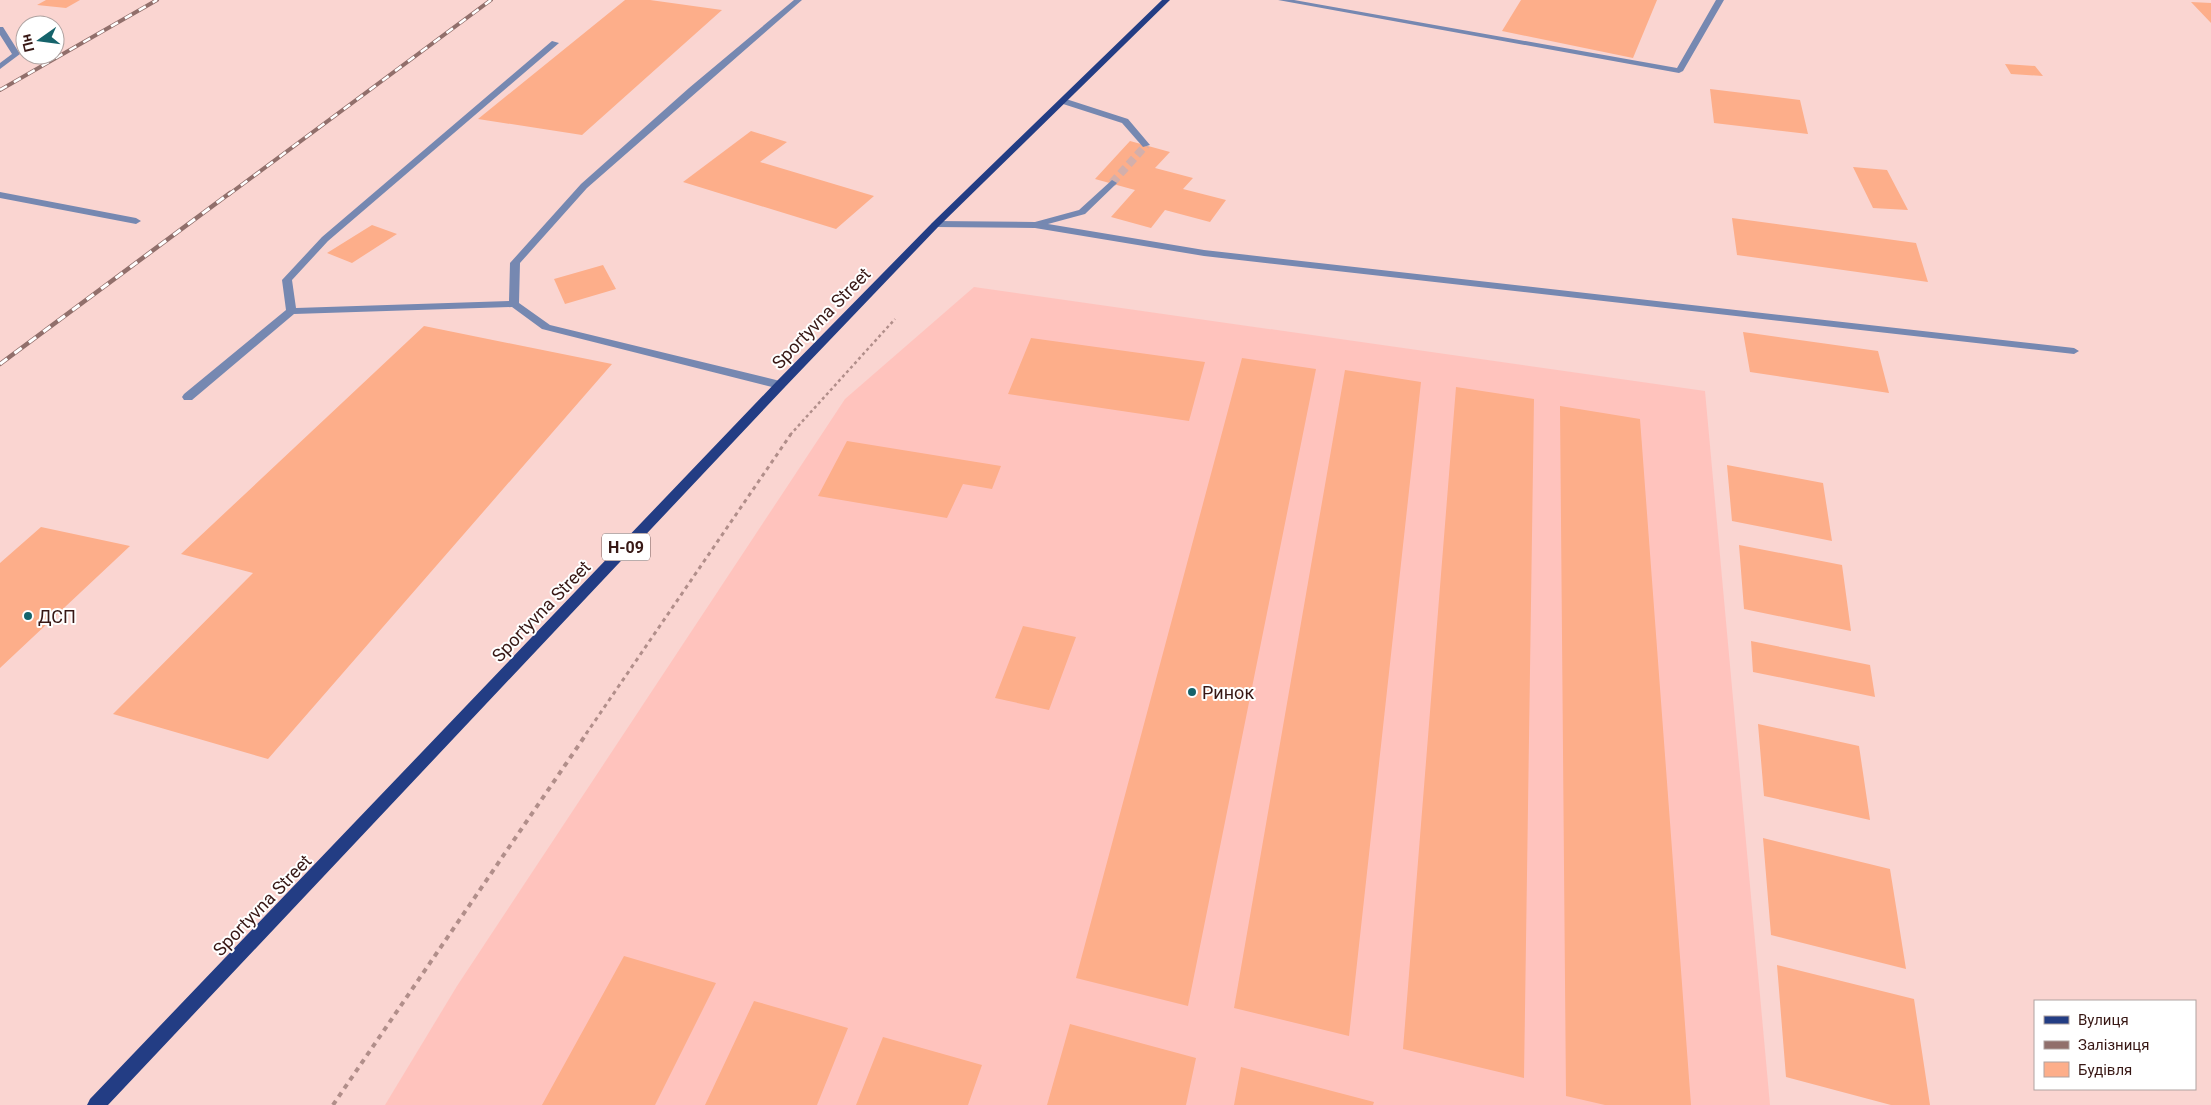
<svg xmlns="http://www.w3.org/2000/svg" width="2211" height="1105" font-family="Roboto,sans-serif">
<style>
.built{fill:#ffc3bd}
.building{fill:#fdae8a}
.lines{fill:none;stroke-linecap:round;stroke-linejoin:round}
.minor-tunnel{stroke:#d3afab;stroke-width:8;stroke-dasharray:8 4.5;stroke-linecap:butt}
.path-far2{stroke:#b18e8a;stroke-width:2.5;stroke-dasharray:3 3;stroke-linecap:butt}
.path-far1{stroke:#b18e8a;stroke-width:3;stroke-dasharray:4 4;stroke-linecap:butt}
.path{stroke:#b18e8a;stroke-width:4;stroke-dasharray:5 5;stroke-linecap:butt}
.minor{fill:#7688b1;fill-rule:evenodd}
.major{fill:#233d84;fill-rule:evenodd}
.rail-far1-casing{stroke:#916f6b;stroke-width:4}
.rail-casing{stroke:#916f6b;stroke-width:4.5}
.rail-far1{stroke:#fff;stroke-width:2.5;stroke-dasharray:8;stroke-linecap:butt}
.rail{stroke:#fff;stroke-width:3;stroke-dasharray:9;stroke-linecap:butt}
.poi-dot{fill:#15636b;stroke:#fff;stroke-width:2}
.labels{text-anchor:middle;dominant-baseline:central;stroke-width:4;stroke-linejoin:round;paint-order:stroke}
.shield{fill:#fff;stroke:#745d5b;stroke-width:1}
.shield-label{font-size:16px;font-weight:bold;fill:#381815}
.street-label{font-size:18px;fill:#381815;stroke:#fff}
.poi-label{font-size:18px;fill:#381815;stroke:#fff;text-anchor:start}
</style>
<rect width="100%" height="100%" fill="#fad5d1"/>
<path class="built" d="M974,287L1705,391L1770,1105H385L457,986L845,399Z"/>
<path class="building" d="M46,0H80L66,8L37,5Z
M625,0H650L722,10L582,135L478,119Z
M1521,0H1657L1633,58L1502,31Z
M2191,2L2211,3V23Z
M2005,64L2035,66L2043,76L2011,74Z
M1710,89L1800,100L1808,134L1714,123Z
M751,131L787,142L760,162L874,196L836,229L683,182Z
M1130,141L1170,152L1155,168L1193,178L1183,189L1226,200L1210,222L1165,210L1151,228L1111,217L1135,190L1095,179Z
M1853,167L1887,170L1908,210L1873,208Z
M1732,218L1916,243L1928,282L1737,255Z
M372,225L397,234L352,263L327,253Z
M603,265L616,289L565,304L554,279Z
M424,326L612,364L268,759L113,714L253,573L181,554Z
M1743,332L1878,351L1889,393L1750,372Z
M1031,338L1205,362L1189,421L1008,394Z
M1242,358L1316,369L1188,1006L1076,978Z
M1345,370L1421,382L1349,1036L1234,1008Z
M1456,387L1534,399L1524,1078L1403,1049Z
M1560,406L1640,419L1691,1105H1605L1566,1096Z
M847,441L1001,466L992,489L963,484L947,518L818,496Z
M1727,465L1823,483L1832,541L1732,521Z
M41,527L130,546L0,668V563Z
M1739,545L1842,565L1851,631L1744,609Z
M1023,626L1076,637L1049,710L995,698Z
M1751,641L1870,665L1875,697L1753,672Z
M1758,724L1859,746L1870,820L1764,796Z
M1763,838L1890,869L1906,969L1771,935Z
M624,956L716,983L655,1105H542Z
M1777,965L1914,999L1930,1105H1891L1786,1077Z
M754,1001L848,1028L817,1105H705Z
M1070,1024L1196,1058L1186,1105H1047Z
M883,1037L982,1065L968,1105H856Z
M1241,1067L1374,1102L1373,1105H1234Z"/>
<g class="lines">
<path class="minor-tunnel" d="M1112,183L1146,145"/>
<path class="path-far2" d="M790,435L895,319"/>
<path class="path-far1" d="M586,734L791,434"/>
<path class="path" d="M333,1105L587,733"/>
<path class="minor" d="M794,0H802L587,188L520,263L519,303L550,325L780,381L785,385L784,388L780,389L542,329L512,307L294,314L192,400H184L182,397L184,394L286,310L282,280L322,237L552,41L559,43L328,241L292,280L296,308L509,301L510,263L581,184L689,88Z
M1278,0H1294L1677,68L1716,0H1724L1683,71L1679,73Z
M0,27H3L20,54L0,69V63L12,54L0,35Z
M1060,99H1066L1128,119L1150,145L1143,147L1122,123L1060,103Z
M1112,180L1117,183L1115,185L1085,214L1048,224L1204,250L2074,348L2079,351L2074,354L1204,256L1035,228L936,227L931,224L936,221L1035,222L1079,210Z
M0,192L136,218L141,221L136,224L0,198Z"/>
<path class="major" d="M1162,0H1170L939,226L784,388L108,1105H87L90,1099L776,382L933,222Z"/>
<defs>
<path id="rail-far1" d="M0,90L157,0
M228,195L491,0"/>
<path id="rail" d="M0,364L230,193"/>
</defs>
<use href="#rail-far1" class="rail-far1-casing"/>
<use href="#rail" class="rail-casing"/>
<use href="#rail-far1" class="rail-far1"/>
<use href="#rail" class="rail"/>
</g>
<g class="poi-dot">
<circle cx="28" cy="616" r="5"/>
<circle cx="1192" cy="692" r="5"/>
</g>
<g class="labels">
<rect class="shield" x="602" y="533.5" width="48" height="27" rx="4"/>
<g class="shield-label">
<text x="626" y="547">Н-09</text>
</g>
<g class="street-label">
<text transform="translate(821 318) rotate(-46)">Sportyvna Street</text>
<text transform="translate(541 611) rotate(-46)">Sportyvna Street</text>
<text transform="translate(262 905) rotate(-46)">Sportyvna Street</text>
</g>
<g class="poi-label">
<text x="38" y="616">ДСП</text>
<text x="1202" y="692">Ринок</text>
</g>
</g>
<rect x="2034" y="1000" width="162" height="90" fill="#ffffff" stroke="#afa3a1"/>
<rect x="2044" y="1016" width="25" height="8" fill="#233d84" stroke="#afa3a1"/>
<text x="2078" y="1025" font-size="15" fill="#381815">Вулиця</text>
<rect x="2044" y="1041" width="25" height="8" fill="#916f6b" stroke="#afa3a1"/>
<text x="2078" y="1050" font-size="15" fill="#381815">Залізниця</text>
<rect x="2044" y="1062" width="25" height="15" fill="#fdae8a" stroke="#afa3a1"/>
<text x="2078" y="1075" font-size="15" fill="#381815">Будівля</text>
<g transform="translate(40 40) rotate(256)"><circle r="24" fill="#ffffff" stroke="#afa3a1"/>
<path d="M0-4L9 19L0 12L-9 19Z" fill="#15636b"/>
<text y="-8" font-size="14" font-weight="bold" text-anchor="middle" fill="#381815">Пн</text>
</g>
</svg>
